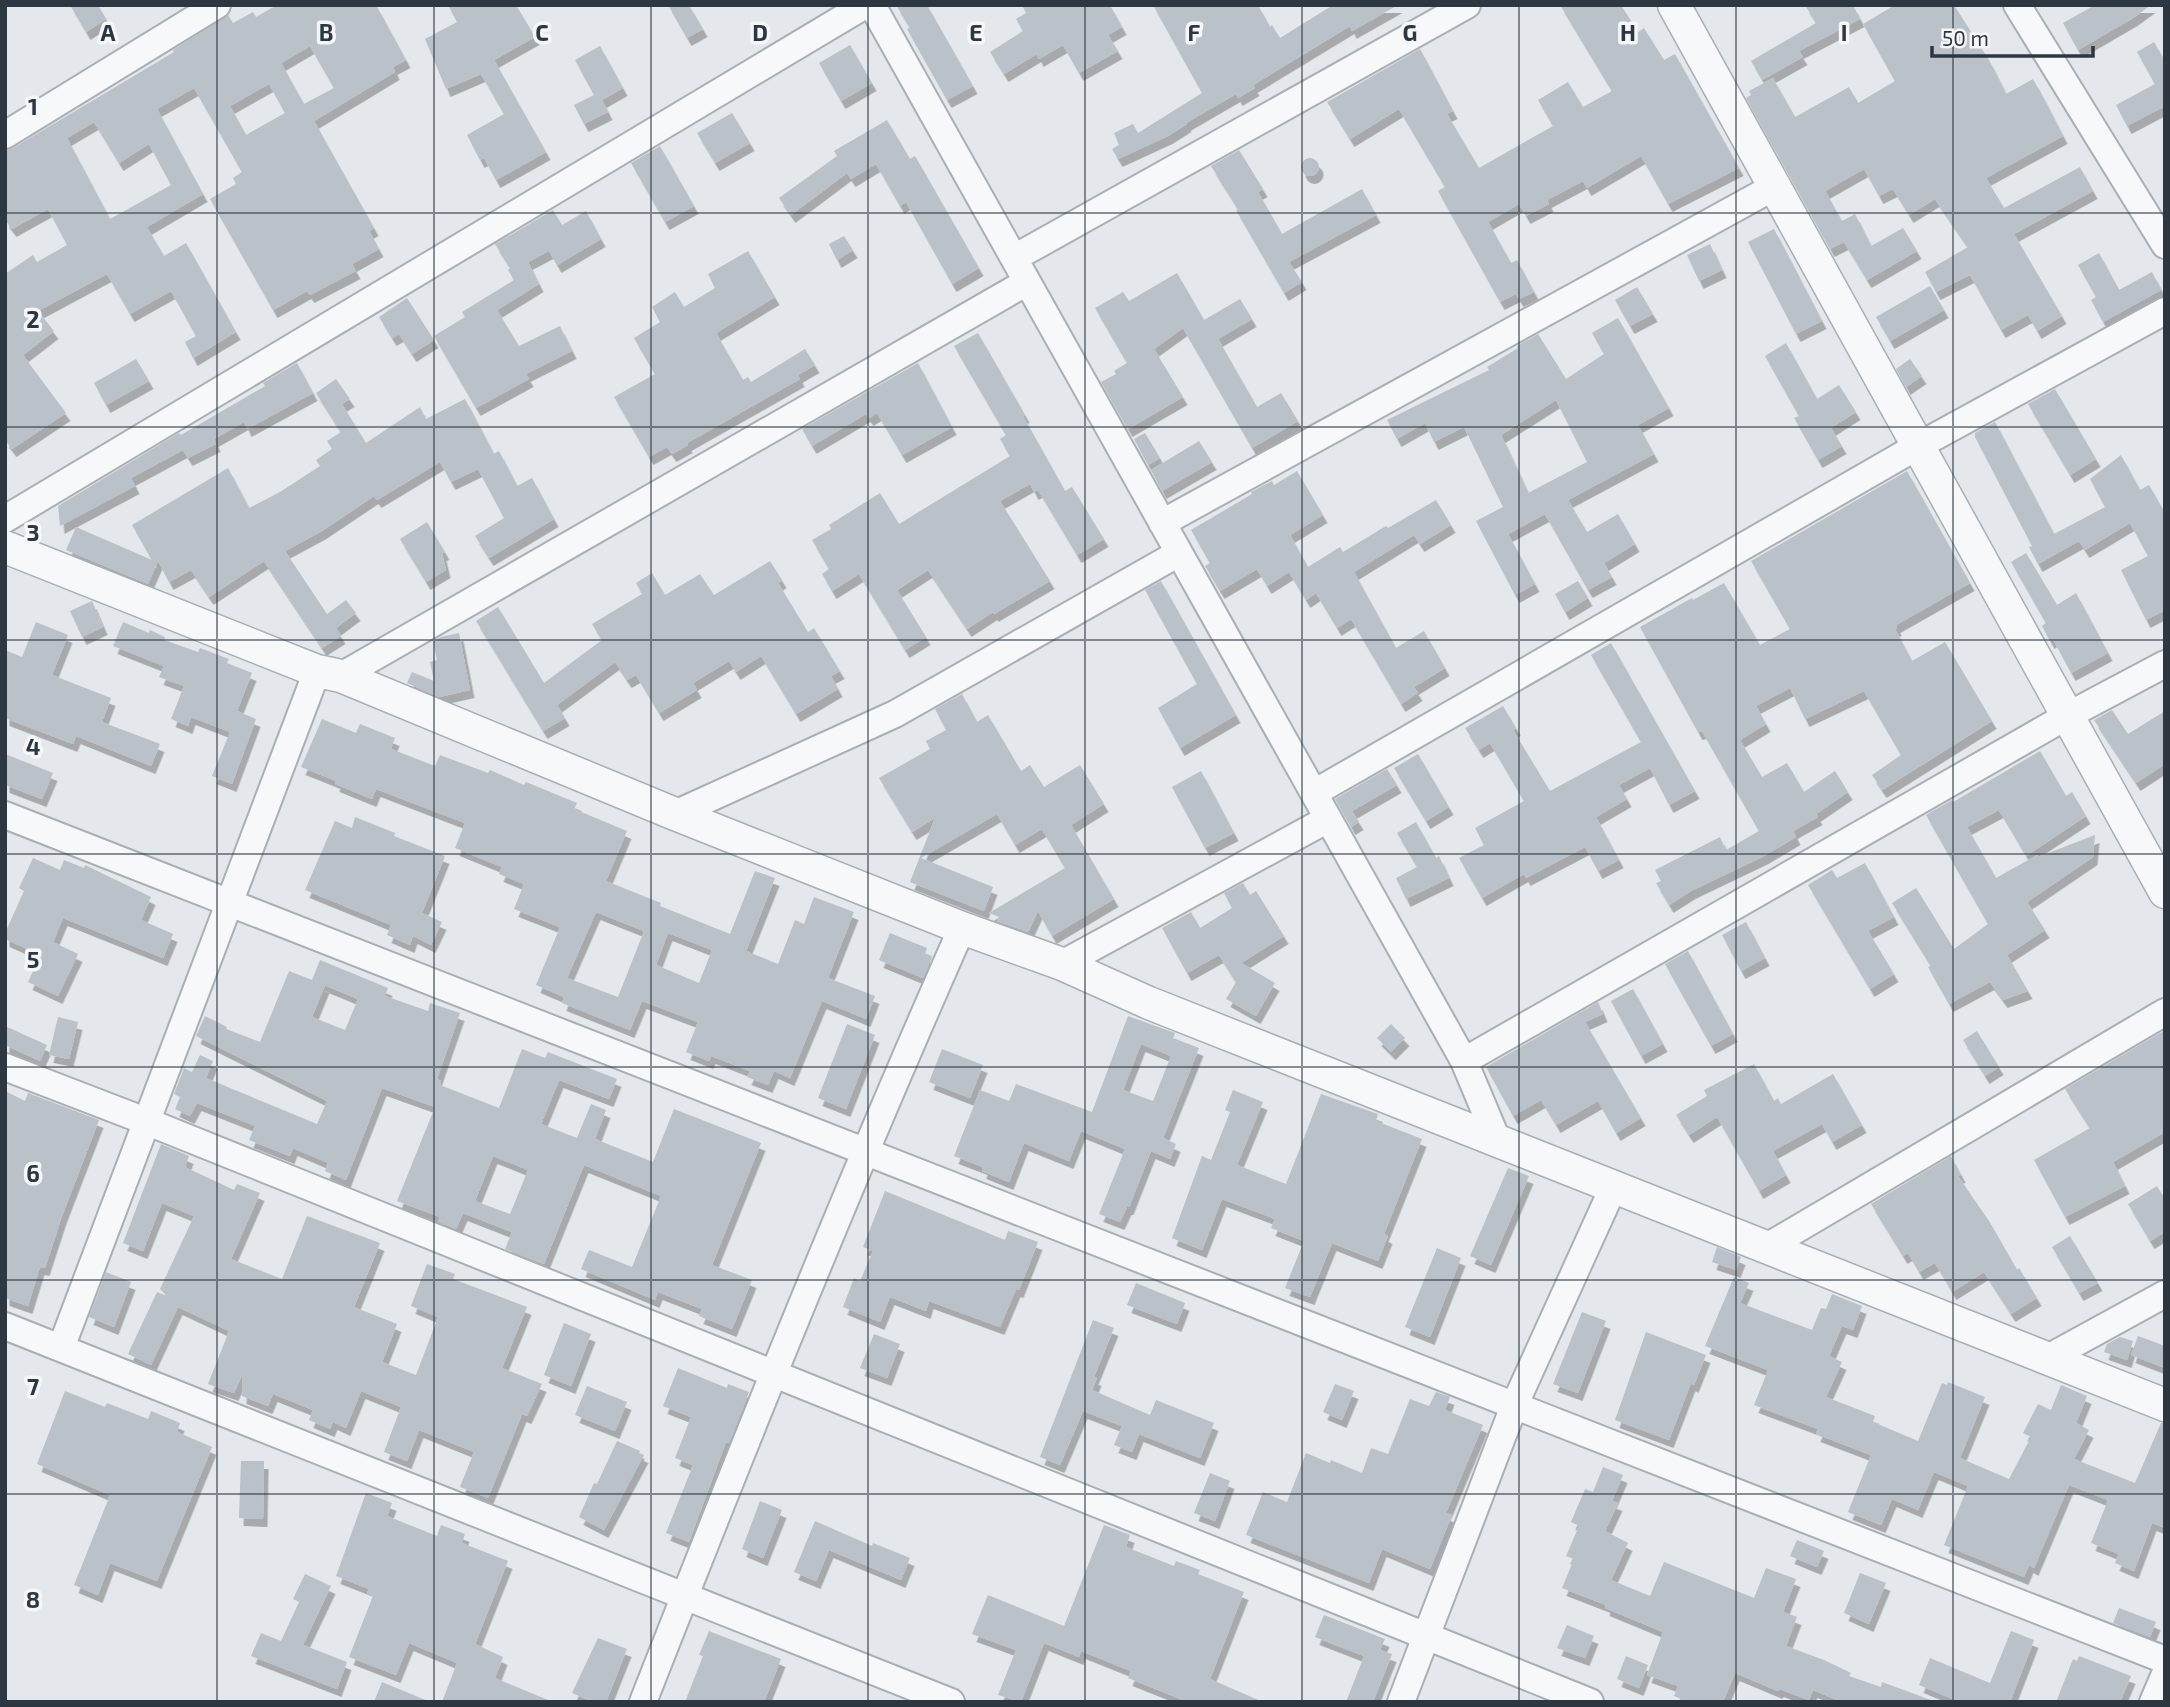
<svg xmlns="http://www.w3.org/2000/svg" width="2170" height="1707" font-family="'Exo 2',sans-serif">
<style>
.building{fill:#bbc1c8;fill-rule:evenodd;filter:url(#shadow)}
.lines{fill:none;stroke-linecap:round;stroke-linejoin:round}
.minor-casing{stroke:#a9afb5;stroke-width:30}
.tertiary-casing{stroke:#a9afb5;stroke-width:35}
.minor{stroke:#f7f8f9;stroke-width:26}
.tertiary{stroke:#f7f8f9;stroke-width:32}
.grid{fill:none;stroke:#2c3742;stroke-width:2;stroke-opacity:0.55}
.grid-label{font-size:23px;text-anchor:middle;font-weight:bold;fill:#2c3742;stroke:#f4f6f8;stroke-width:7;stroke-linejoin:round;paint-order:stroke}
</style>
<defs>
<filter id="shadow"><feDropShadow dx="4.5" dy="8" stdDeviation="0" flood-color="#0004"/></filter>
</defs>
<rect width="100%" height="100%" fill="#e4e7eb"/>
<path class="building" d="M70,5H98L106,19L86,32Z
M277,5H376L406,60L393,67L395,72L314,121L374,228L369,231L379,249L352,264L356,271L310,295L307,291L273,310L210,199L236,184L233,178L242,172L194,88L157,109L203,194L147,227L164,256L186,243L236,332L193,358L185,342L196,336L171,291L130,314L107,274L38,311L54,331L23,355L66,413L12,449L5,440V274L33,255L37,262L67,245L48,209L12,229L5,220V151L13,148L174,52L173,50L228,15L233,23L253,12L256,17ZM310,46L334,88L304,104L281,63ZM269,84L285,113L246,135L230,106ZM94,122L119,163L149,144L171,185L110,219L67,138Z
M448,5H516L535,37L494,60L546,152L496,180L484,158L480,160L467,135L504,114L481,74L446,89L425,39L457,22Z
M668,5H689L703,29L687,38Z
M896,5H927L973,86L947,100L907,29L910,28Z
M1022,5H1110L1122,27L1108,35L1118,51L1079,73L1063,45L1039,59L1037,54L1004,74L990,52L1023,31L1016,19L1026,13Z
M1153,5H1258L1270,27L1272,25L1280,38L1333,5H1398L1352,31L1350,26L1253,85L1255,88L1238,98L1236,94L1186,123L1187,124L1168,136L1118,159L1112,149L1119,145L1114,133L1133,124L1138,133L1202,93Z
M1560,5H1621L1638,32L1644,28L1664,60L1675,54L1739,168L1668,204L1641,156L1587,188L1583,181L1547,200L1549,204L1526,216L1519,204L1488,222L1511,263L1517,260L1534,292L1519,299L1516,294L1500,302L1438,191L1445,187L1399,109L1350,139L1327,102L1420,49L1453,111L1447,114L1479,168L1553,126L1538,100L1568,82L1583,107L1612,91Z
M1805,5H1853L1860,19L1799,51L1803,57L1762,80L1751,61L1816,23Z
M1895,5H1954L1990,62L2006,94L2033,79L2043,97L2063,136L1986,178L2004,208L2080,167L2093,191L2014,234L2062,316L2037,331L2028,315L2001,330L1970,275L1936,292L1925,272L1968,247L1935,199L1909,215L1893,189L1879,196L1864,169L1825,191L1842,221L1855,214L1871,246L1903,228L1917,251L1867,280L1844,242L1830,249L1746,98L1751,95L1749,91L1773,78L1795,117L1849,87L1858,103L1895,81L1863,24Z
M2095,5H2151L2133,18L2078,50L2063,23Z
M2154,42L2165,61V106L2127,126L2116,105L2155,84L2137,52Z
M850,45L872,83L841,101L819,63Z
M600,46L623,88L602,100L608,112L584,124L574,105L594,95L575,60Z
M732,113L750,143L715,163L697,133Z
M887,120L910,159L915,156L979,268L952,284L906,202L900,206L876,164L851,179L847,173L791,215L779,198L837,156L834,151Z
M660,146L694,206L665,222L631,163Z
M1239,150L1263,189L1258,192L1282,234L1362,189L1376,215L1289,262L1302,282L1284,293L1236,210L1238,209L1211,166Z
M1301 167a9 9 0 1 1 18 0a9 9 0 1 1-18 0Z
M553,210L562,225L586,211L601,239L557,265L549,251L528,262L539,284L497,310L519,346L560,326L572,351L526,374L529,379L476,408L434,336L465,317L462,312L514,280L508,270L510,268L495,244Z
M1774,229L1822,321L1796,334L1748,242Z
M844,236L853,250L837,260L829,244Z
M1710,244L1722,270L1699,281L1687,255Z
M748,251L775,297L716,333L743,380L748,377L751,382L805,349L815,365L798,375L800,379L687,443L688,445L672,454L667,447L649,457L614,397L655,374L634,338L660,322L652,307L675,292L684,307L715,288L708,274Z
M2099,253L2119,290L2152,272L2161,290L2103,322L2091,300L2096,297L2078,265Z
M1177,273L1204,320L1240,299L1252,319L1218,339L1257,407L1281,393L1298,421L1252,448L1183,328L1154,349L1183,397L1128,429L1101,382L1116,374L1114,371L1127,363L1095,308L1123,292L1129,301Z
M1930,286L1944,310L1890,341L1876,317Z
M1637,287L1653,314L1630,326L1615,300Z
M407,298L434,340L412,354L399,334L392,338L379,317Z
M1618,318L1669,408L1638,425L1654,454L1568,500L1587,532L1618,514L1635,544L1604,563L1612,577L1588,590L1545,514L1508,534L1535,584L1515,595L1476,521L1503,507L1464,427L1434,442L1425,423L1397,439L1387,420L1489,370L1487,367L1518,348L1517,346L1538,334L1566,379L1604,354L1592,333ZM1556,400L1587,462L1528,493L1501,435Z
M978,333L1025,415L1023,416L1065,491L1072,487L1104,539L1077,555L1038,490L1034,492L1030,484L1000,501L1050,581L994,614L993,612L967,629L928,570L897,590L926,637L905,650L859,574L832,591L822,574L829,569L812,540L831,529L829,525L880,493L899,524L1010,456L1000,439L1006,435L954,346Z
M1786,343L1817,399L1839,385L1856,412L1831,428L1842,446L1818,460L1794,418L1799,416L1765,356Z
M136,359L149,381L106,405L94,383Z
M1910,359L1922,376L1906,387L1896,369Z
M297,363L313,393L247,429L244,422L214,439L216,444L188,458L183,450L131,478L135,486L60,526L58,506L179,433L181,435L265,386L263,383Z
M918,363L952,427L902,455L877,413L869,418L866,414L812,446L802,429Z
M336,379L350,399L342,404L366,443L420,407L426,419L465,399L494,454L499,451L517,486L532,478L554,519L489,558L475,536L504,518L478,469L451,482L440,462L377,500L374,496L322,531L285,551L327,614L346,600L356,613L336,628L341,636L322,648L264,561L209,597L191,570L169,582L158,561L148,584L66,550L76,527L152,560L132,525L228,468L249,508L280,492L320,466L316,460L332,449L327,441L341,432L316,393Z
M2055,389L2096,459L2070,475L2028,404Z
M1995,422L2054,534L2105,507L2090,479L2121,455L2140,490L2149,485L2165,513V610L2146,620L2121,570L2148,556L2130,523L2085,550L2079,541L2038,564L2029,547L2032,546L1975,437V433Z
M1145,433L1160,458L1148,465L1134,439Z
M1199,441L1212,462L1162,491L1151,470Z
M1297,471L1323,515L1290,535L1308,567L1340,547L1343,552L1386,526L1388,528L1436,500L1451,525L1420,544L1414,535L1354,572L1396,648L1424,631L1445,668L1414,687L1418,693L1401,704L1351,619L1337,628L1316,593L1306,600L1289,572L1267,586L1257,569L1220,591L1205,566L1210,563L1191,530L1252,494L1251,492L1272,481L1274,485Z
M1907,471L1970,583L1896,625L1897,628L1895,629L1912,661L1945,642L1992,721L1882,790L1872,775L1901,755L1864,691L1805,719L1790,688L1756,706L1766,724L1740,740L1762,777L1787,763L1804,792L1835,771L1848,792L1816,814L1818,817L1793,831L1796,837L1764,856L1691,891L1669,905L1656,883L1661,881L1655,870L1720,837L1726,850L1759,831L1702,731L1698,732L1640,627L1692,598L1693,600L1724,583L1760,645L1790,629L1751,561Z
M427,522L445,552L442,553L446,570L426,582L400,539Z
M2026,553L2057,605L2076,593L2108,653L2071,673L2053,639L2050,641L2042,626L2046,623L2011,562Z
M770,561L782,580L778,583L808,632L814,628L840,671L831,676L838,689L796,714L761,656L736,672L729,661L693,683L697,690L659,713L636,675L627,680L615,662L557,705L565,718L543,731L476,621L498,607L544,683L602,640L592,624L642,594L636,583L652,573L665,595L700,574L714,595Z
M1161,581L1236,715L1180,748L1158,708L1197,684L1145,590Z
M1578,581L1588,598L1565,612L1555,594Z
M92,601L103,627L82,637L70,611Z
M36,622L68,635L52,675L111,698L102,722L160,744L151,766L76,736L73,744L5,718V650L22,657Z
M123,622L149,633L150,630L165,637L164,640L198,652L200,648L229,659L227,663L252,673L237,711L256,719L232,784L212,776L230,732L191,717L188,726L171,719L184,686L159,677L164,666L113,646Z
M459,633L470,690L439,697L407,683L412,672L434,681L430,662L437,660L433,641L441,637Z
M1611,643L1695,791L1669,805L1650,768L1619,785L1627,799L1596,817L1619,860L1598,871L1585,847L1526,878L1524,874L1482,898L1459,858L1484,845L1475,828L1524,801L1490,743L1479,750L1465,728L1503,706L1516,728L1513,730L1550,791L1641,742L1591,655Z
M962,694L977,722L988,715L1021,771L1030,765L1044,787L1080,765L1104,804L1071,825L1114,899L1052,936L1038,911L1028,932L997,921L999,917L989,913L1065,868L1042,829L1015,845L997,814L921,858L993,887L984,911L910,882L935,818L912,832L879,778L930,749L926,741L946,730L935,709Z
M2112,710L2128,734L2165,711V764L2136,783L2094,720Z
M322,719L356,733L360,724L395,738L391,749L435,766L440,755L488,773L490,770L524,785L526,782L577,803L574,809L627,831L606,881L661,903L660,906L730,934L755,871L775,878L746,951L778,964L795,920L804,924L814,897L854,912L828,978L875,996L866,1019L822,1001L790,1078L774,1071L768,1085L747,1077L750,1071L711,1056L709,1061L686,1052L698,1022L642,1001L630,1030L562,1003L564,997L536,985L560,927L514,909L524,884L499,874L502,867L455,848L465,823L376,789L372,799L335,784L336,781L301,767ZM596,912L644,931L618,997L567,978ZM668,933L712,950L699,983L656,965Z
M2040,751L2066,796L2072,792L2086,816L2026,856L1999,810L1967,827L1996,878L2037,855L2038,857L2095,835L2093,857L2027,902L2045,930L2007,955L2028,991L2003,1000L1990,982L1949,1004L1928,967L1931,966L1892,903L1916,888L1954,949L1988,924L1926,815L1952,800L1953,802Z
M5,754L53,773L42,799L5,785Z
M1418,754L1449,807L1426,821L1394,768Z
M1387,769L1397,785L1352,811L1359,822L1351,827L1335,799Z
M1201,771L1234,833L1205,848L1172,787Z
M355,817L395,833L394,836L445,856L422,913L442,922L431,945L413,936L410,945L387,935L391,925L305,890L335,821L352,828Z
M1416,822L1436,858L1439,856L1449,878L1406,899L1396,878L1417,867L1397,833Z
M33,858L60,870L64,860L84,868L85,865L151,897L141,920L173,934L163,958L63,918L53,942L78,954L58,996L28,982L41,955L5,939V933L24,891L19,888Z
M1865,863L1894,917L1868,931L1894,974L1870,989L1808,885L1832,870L1837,878Z
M1243,883L1250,895L1256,891L1284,936L1241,963L1275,983L1256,1016L1226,999L1236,982L1219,955L1187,973L1162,928L1191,912L1200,928L1232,908L1224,893Z
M1746,922L1765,958L1741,971L1722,935Z
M890,933L927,948L925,954L932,957L923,978L879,960Z
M1688,951L1733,1034L1711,1046L1665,964Z
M320,960L388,988L385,996L428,1011L430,1003L460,1013L437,1079L441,1081L440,1085L499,1108L522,1049L545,1058L548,1052L617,1079L609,1099L559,1080L541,1124L577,1138L591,1104L606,1110L595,1139L653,1162L674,1109L761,1143L712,1265L752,1280L732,1329L699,1316L702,1309L658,1292L655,1300L581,1269L589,1250L632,1267L661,1196L584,1165L544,1264L505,1249L512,1232L463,1213L456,1229L438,1221L440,1217L397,1201L435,1107L382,1088L346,1180L325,1171L328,1163L293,1148L290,1156L249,1140L255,1126L197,1103L190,1116L175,1109L180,1097L174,1094L184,1068L192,1072L200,1055L213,1061L206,1078L317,1124L327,1101L196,1036L205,1016L227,1027L226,1029L260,1042L289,971L325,985L312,1017L345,1030L358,999L312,980ZM493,1156L528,1170L510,1214L475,1201Z
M1633,989L1663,1044L1641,1056L1611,1001Z
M1598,1002L1603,1014L1585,1022L1641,1118L1616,1133L1598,1101L1556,1125L1541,1100L1513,1116L1486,1067Z
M1128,1016L1175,1033L1173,1038L1199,1048L1163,1138L1176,1144L1170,1159L1151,1151L1129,1207H1127L1120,1222L1099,1214L1125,1149L1081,1131L1069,1161L1024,1143L1009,1182L982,1171L983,1167L954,1156L980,1090L1009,1101L1016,1084L1092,1112ZM1141,1044L1171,1056L1153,1101L1123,1090Z
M58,1017L78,1022L69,1059L49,1055Z
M847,1024L875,1035L846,1109L818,1098Z
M1391,1024L1405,1038L1391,1052L1377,1038Z
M5,1026L47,1045L40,1061L5,1045Z
M2165,1030V1132L2113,1162L2125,1186L2065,1217L2034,1160L2090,1128L2065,1089Z
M1977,1031L1999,1067L1985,1076L1963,1040Z
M942,1049L983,1065L970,1098L929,1082Z
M1754,1064L1774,1101L1778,1098L1781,1104L1833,1074L1862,1125L1832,1142L1822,1124L1773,1151L1786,1175L1759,1191L1717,1117L1689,1135L1676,1115L1707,1096L1704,1090Z
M1233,1090L1263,1102L1237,1165L1286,1184L1321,1094L1378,1114L1376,1121L1422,1139L1384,1234L1388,1236L1378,1261L1332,1243L1310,1297L1285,1288L1304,1241L1271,1228L1275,1219L1222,1199L1202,1250L1172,1238L1202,1156L1211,1160L1230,1112L1225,1110Z
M5,1091L25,1101L28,1093L99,1120L62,1216L45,1268L40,1267L28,1306L5,1298Z
M161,1144L189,1156L185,1167L234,1190L237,1184L260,1193L231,1259L282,1279L307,1216L380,1243L354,1307L397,1324L382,1362L416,1375L438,1317L411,1306L427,1264L455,1274L453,1279L527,1307L502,1368L542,1384L527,1416L522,1414L488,1498L460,1487L474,1452L419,1430L407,1461L384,1452L401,1407L361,1391L346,1428L333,1422L330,1429L309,1420L313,1410L273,1394L268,1406L242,1396L243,1373L234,1393L208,1384L229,1331L178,1307L151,1365L128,1354L157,1292L167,1296L160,1289L194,1216L162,1203L143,1251L123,1243Z
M1951,1156L1961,1175L1958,1176L1989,1221L2017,1270L2019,1268L2037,1298L2011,1314L1984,1272L1952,1292L1935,1263L1919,1272L1908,1253L1903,1256L1871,1204Z
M1508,1168L1529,1176L1491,1265L1470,1256Z
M2157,1186L2165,1199V1232L2150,1241L2128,1204Z
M885,1191L1005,1240L1008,1231L1038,1242L1019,1290L1016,1289L1000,1327L929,1301L926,1311L890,1297L880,1322L843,1307L854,1278L860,1281L873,1251L863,1247Z
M2070,1236L2098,1283L2079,1293L2052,1247Z
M1717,1247L1741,1257L1736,1270L1712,1262Z
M1437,1248L1461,1258L1430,1337L1405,1327Z
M106,1272L131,1282L114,1327L89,1317Z
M1734,1277L1749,1283L1740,1303L1812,1330L1821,1308L1826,1309L1832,1294L1862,1306L1853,1330L1842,1326L1829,1356L1842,1362L1826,1397L1875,1416L1873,1422L1918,1441L1942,1383L1947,1385L1948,1382L1985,1397L1960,1458L2009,1479L2031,1437L2023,1433L2038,1404L2051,1410L2061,1385L2087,1396L2076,1423L2089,1430L2074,1459L2135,1483L2161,1423H2165V1528L2152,1523L2134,1571L2115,1563L2119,1554L2091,1543L2108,1500L2069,1485L2034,1568L2029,1565L2024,1577L1944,1545L1968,1486L1934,1472L1918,1510L1892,1499L1881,1525L1848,1512L1871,1455L1816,1434L1818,1429L1754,1405L1768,1370L1705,1346Z
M1136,1283L1185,1303L1177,1324L1127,1305Z
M1582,1312L1606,1321L1578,1393L1553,1384Z
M1093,1320L1114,1328L1094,1377L1097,1378L1092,1390L1150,1415L1156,1400L1214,1423L1200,1458L1139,1434L1132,1452L1114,1445L1122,1426L1083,1411L1060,1465L1040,1457Z
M564,1323L591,1334L571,1386L544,1375Z
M1646,1332L1706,1355L1694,1385L1691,1383L1669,1440L1615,1420Z
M874,1334L900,1344L887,1378L860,1368Z
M2138,1336L2165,1346V1368L2131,1355Z
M2120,1337L2133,1341L2127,1360L2104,1352L2107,1344Z
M678,1368L727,1388L728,1384L749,1392L729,1443L726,1442L689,1542L666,1533L693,1465L675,1458L691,1417L663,1406Z
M1335,1384L1354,1391L1342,1420L1323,1412Z
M587,1386L627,1402L615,1431L575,1415Z
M65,1391L105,1407L107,1403L148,1419L151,1411L180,1423L177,1432L212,1447L157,1581L110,1563L98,1595L74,1585L110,1495L37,1464Z
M1436,1392L1450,1397L1445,1410L1483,1425L1446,1513L1452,1515L1430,1569L1382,1549L1369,1583L1246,1535L1263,1492L1287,1502L1306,1453L1330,1463L1331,1460L1362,1473L1371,1448L1388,1454L1410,1399L1429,1406Z
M617,1441L640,1451L639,1453L644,1455L604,1530L579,1517L594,1483L597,1484Z
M241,1461H264L263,1519L239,1518Z
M1603,1467L1623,1475L1612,1501L1618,1503L1605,1531L1628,1543L1611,1580L1650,1596L1664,1562L1754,1598L1766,1568L1796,1579L1783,1612L1797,1617L1786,1646L1824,1660L1851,1673L1849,1676L1881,1687L1882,1682L1931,1700V1702H1842L1813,1690L1809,1700L1779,1689L1778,1691L1735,1673L1723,1702H1688L1674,1696L1678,1686L1647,1675L1663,1632L1605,1608L1606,1605L1562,1588L1574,1559L1566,1556L1579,1526L1571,1522L1585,1489L1593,1492Z
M1210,1473L1230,1481L1215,1521L1194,1513Z
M366,1493L392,1503L387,1516L437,1536L441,1525L465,1534L462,1543L508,1561L475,1644L503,1657L495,1678L553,1702H442L457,1663L409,1643L396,1675L349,1657L373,1596L367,1593L369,1589L336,1576Z
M760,1501L782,1510L763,1558L742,1549Z
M815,1521L872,1546L873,1543L910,1558L901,1580L829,1550L816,1581L794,1572Z
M1104,1525L1130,1535L1126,1547L1174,1566L1176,1561L1200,1570L1198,1574L1244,1592L1210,1679L1263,1702H1188L1128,1678L1131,1671L1081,1651L1079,1657L1044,1643L1021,1702L998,1695L1016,1650L972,1634L988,1595L1064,1626Z
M1797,1540L1824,1551L1817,1567L1790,1556Z
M1860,1573L1886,1583L1869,1624L1844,1613Z
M305,1574L331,1586L303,1645L347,1662L337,1689L251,1656L261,1633L281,1641L299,1602L293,1599Z
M2119,1608L2156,1622L2150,1637L2113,1623Z
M1324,1615L1385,1639L1380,1650L1392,1654L1373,1702H1346L1364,1656L1315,1637Z
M1567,1625L1594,1636L1585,1658L1557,1648Z
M709,1631L781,1659L764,1702H685L703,1656L699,1655Z
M2011,1631L2034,1640L2010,1702H1960L1919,1685L1930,1658L1990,1683Z
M598,1638L627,1649L606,1702H593L572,1693Z
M1626,1656L1648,1665L1639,1688L1617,1679Z
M2079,1656L2131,1676L2120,1702H2056L2073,1659L2077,1661Z
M382,1682L428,1701V1702H374Z"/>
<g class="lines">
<defs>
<path id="minor" d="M872,5L1464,1061L1498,1142
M2017,5L2165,245
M5,135L217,5
M1014,258L1467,5
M5,519L865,5
M1162,523L1774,187
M341,676L1027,282
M1314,793L1918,446L2165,311
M675,814L895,714L1179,553
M5,815L2165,1660
M1062,964L1328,819
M1464,1061L2067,716L2165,664
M5,1067L148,1122L1590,1702
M1765,1248L2165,1012
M5,1326L951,1702
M61,1348L317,671
M2048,1358L2165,1294
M643,1702C745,1442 849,1183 962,928
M1401,1702L1514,1406L1613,1188
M2153,1702L2165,1674"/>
<path id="tertiary" d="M1674,5L2165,892
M5,547L317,671L341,676L675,814L962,928L1062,964L1149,1003L2165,1405"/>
</defs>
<use href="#minor" class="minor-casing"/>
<use href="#tertiary" class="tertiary-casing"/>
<use href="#minor" class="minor"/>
<use href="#tertiary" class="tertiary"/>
</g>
<path class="grid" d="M217,5V1702M434,5V1702M651,5V1702M868,5V1702M1085,5V1702M1302,5V1702M1519,5V1702M1736,5V1702M1953,5V1702M5,213H2165M5,427H2165M5,640H2165M5,854H2165M5,1067H2165M5,1280H2165M5,1494H2165"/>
<g class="grid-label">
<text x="108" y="41">A</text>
<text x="326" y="41">B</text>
<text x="542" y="41">C</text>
<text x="760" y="41">D</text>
<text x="976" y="41">E</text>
<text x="1194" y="41">F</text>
<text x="1410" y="41">G</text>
<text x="1628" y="41">H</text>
<text x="1844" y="41">I</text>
<text x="33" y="115">1</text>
<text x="33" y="328">2</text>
<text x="33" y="541">3</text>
<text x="33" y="755">4</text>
<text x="33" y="968">5</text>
<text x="33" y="1182">6</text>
<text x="33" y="1395">7</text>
<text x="33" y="1608">8</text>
</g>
<rect width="2170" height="1707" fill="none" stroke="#2c3742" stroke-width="14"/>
<path d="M1932 46v10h161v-10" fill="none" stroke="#2c3742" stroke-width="3.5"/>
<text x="1942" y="46" font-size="21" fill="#2c3742" stroke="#f4f6f8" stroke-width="5" paint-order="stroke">50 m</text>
</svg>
